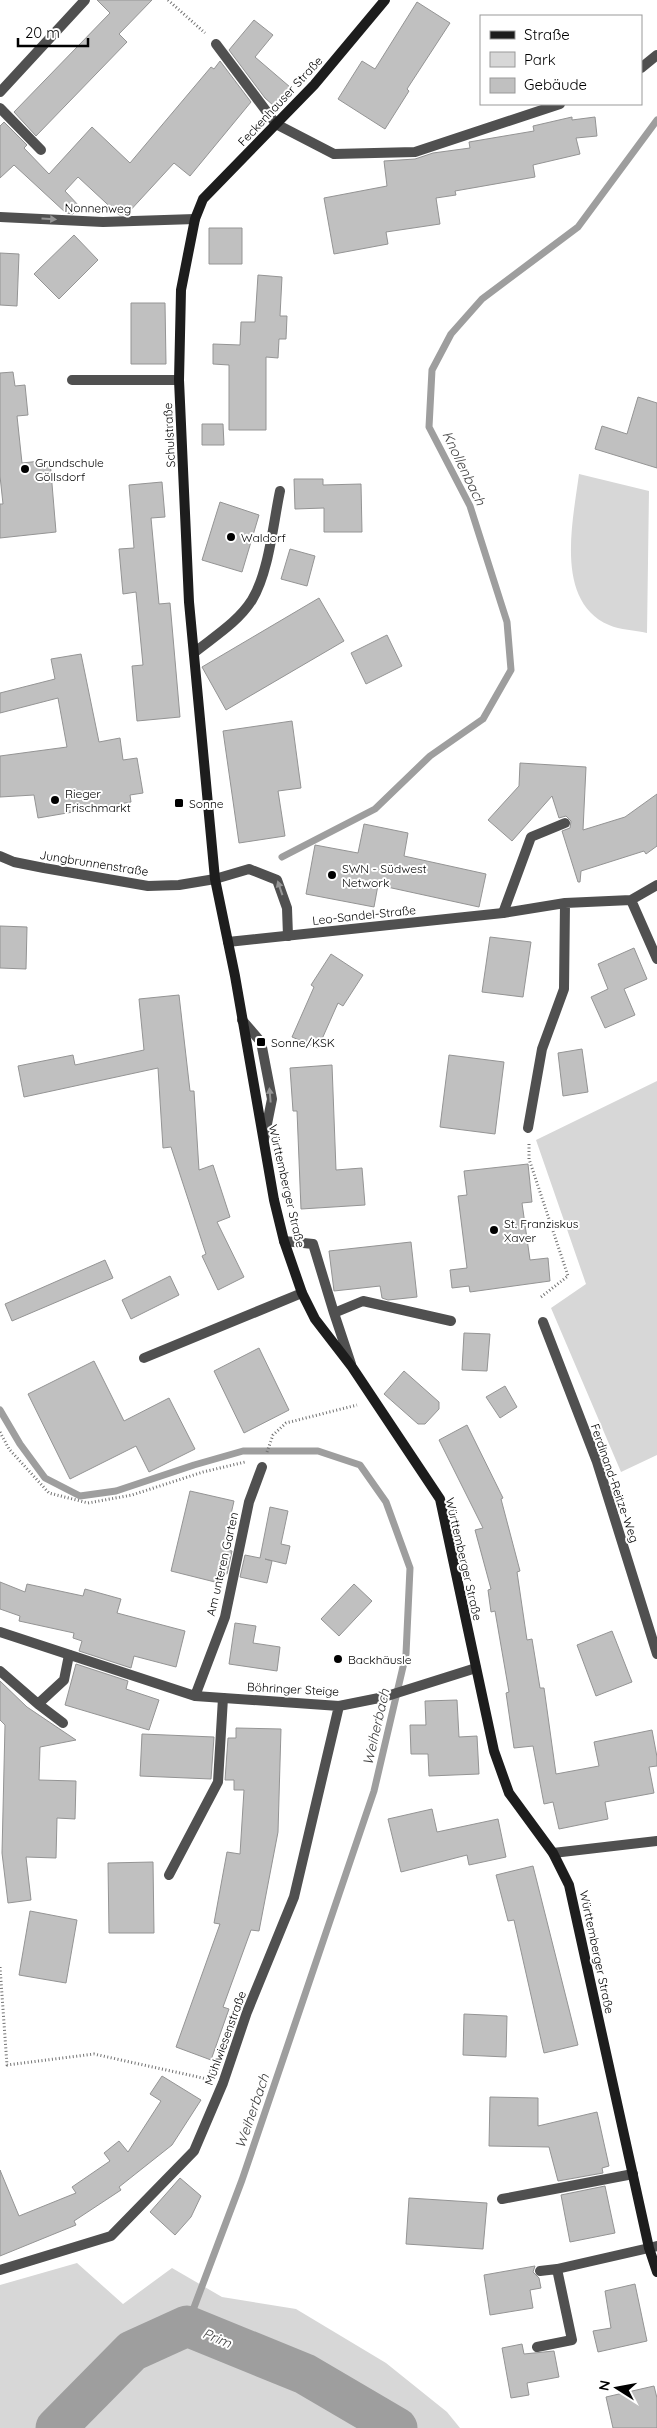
<svg xmlns="http://www.w3.org/2000/svg" width="657" height="2428" font-family="Quicksand,sans-serif">
<style>
.green{fill:#d7d7d7}
.lines{fill:none;stroke-linecap:round;stroke-linejoin:round}
.stream{stroke:#9e9e9e;stroke-width:7}
.river{stroke:#9e9e9e;stroke-width:41}
.building{fill:#c0c0c0;stroke:#949494}
.path{stroke:#727272;stroke-width:3;stroke-dasharray:1 2.5;stroke-linecap:butt}
.lane{stroke:#505050;stroke-width:10}
.street{stroke:#505050;stroke-width:10}
.secondary{stroke:#1d1d1d;stroke-width:10}
.oneway{fill:#969696}
.poi-dot{fill:#000;stroke:#fff;stroke-width:2}
.labels{text-anchor:middle;dominant-baseline:central;stroke-width:4;stroke-linejoin:round;paint-order:stroke}
.street-label{font-size:12px;fill:#000;stroke:#fff}
.poi-label{font-size:12px;fill:#000;stroke:#fff;text-anchor:start}
.water-label{font-size:14px;font-style:italic;fill:#3f3f3f;stroke:#fff}
</style>
<rect width="100%" height="100%" fill="#fff"/>
<path class="green" d="M579,474L649,491L647,633C635,630 620,630 609,625C554,601 573,521 579,474Z
M657,1081V1455L621,1472L551,1308L586,1284L536,1140Z
M77,2263L123,2304L172,2268L222,2297L296,2309L386,2363L447,2412L460,2428H0V2285Z"/>
<g class="lines">
<path class="stream" d="M282,857L375,809L430,756L483,719L511,670L507,622L470,506L429,427L432,370L451,334L482,299L578,227L657,120
M0,1410L20,1444L45,1478L80,1496L116,1491L194,1465L243,1451H318L360,1465L386,1502L410,1568L406,1654L374,1791L242,2180L187,2326"/>
<path class="river" d="M56,2428L132,2351L187,2326L305,2374L397,2428"/>
</g>
<path class="building" d="M97,0H152L119,34L127,42L36,136L14,112L110,13Z
M417,2L450,23L407,89L409,91L385,129L338,99L362,61L375,69Z
M254,20L273,35L255,57L290,87L274,106L265,98L229,50Z
M220,61L251,102L190,176L174,163L127,214L119,215L78,177L65,191L80,207L73,214L66,213L14,165L0,178V126L4,122L27,145L24,148L49,174L92,127L130,163L211,67L214,69Z
M572,117V120L595,117L597,136L576,138L580,154L533,165L535,177L455,191L456,195L436,198L440,224L386,232L388,244L334,254L324,198L387,186L384,161L415,159L433,153L470,148L469,142L534,131L533,126Z
M209,228H242V264H209Z
M74,235L98,260L59,299L34,274Z
M0,253L19,254L17,306L0,305Z
M258,275L282,277L280,316H287L286,339H279L278,358L266,357V430H229V365L213,364V344L240,345L241,322H255Z
M131,303H165L166,364H131Z
M13,372L15,386L25,385L28,415L17,416L22,463L50,460L56,532L0,538V504H3L0,476V373Z
M638,397L657,403V468L595,449L602,426L627,434Z
M202,424H223L224,445H202Z
M294,479H323V485L361,484L362,532H324V508L295,509Z
M162,482L165,517L151,518L159,604L170,603L180,717L137,721L132,666L143,665L136,592L123,594L119,549L134,548L129,485Z
M220,502L259,515L242,572L202,560Z
M290,549L315,556L307,586L281,579Z
M319,598L344,641L226,710L202,667Z
M387,635L402,666L366,684L351,653Z
M81,654L99,742L120,738L123,760L137,758L143,793L130,795L131,802L38,818L34,795L0,797V756L67,747L58,698L0,713V693L55,679L51,659Z
M292,721L301,788L278,791L285,836L239,843L223,731Z
M520,763L586,767L583,830L625,817L657,794V846L646,854L644,851L581,871L580,882H578L562,831L570,828L571,821L566,816L559,818L552,796L512,841L488,820L519,786Z
M364,824L408,833L404,856L486,874L479,907L378,885L374,907L306,894L315,845L358,853Z
M0,926L27,927L26,969L0,968Z
M490,937L531,942L523,997L482,992Z
M634,948L647,979L624,989L635,1015L605,1028L591,997L608,989L598,964Z
M331,954L363,975L343,1006L338,1003L318,1048L292,1037L314,987L311,985Z
M179,995L190,1091H194L199,1170L213,1165L230,1217L217,1222L244,1277L218,1290L202,1256L206,1254L171,1147L163,1148L158,1068L24,1097L18,1066L73,1055L75,1065L144,1050L139,999Z
M582,1049L588,1092L563,1096L558,1053Z
M449,1055L504,1062L495,1134L440,1127Z
M332,1065L336,1170L362,1168L365,1205L301,1209L297,1111H293L290,1068Z
M528,1164L532,1202L522,1203L530,1260L548,1258L550,1281L470,1292L469,1286L452,1288L450,1270L467,1268L458,1196L467,1195L464,1171Z
M411,1242L417,1297L388,1300L382,1298L380,1286L334,1291L329,1251Z
M105,1260L113,1278L12,1321L5,1304Z
M170,1276L179,1295L131,1319L122,1300Z
M464,1333L490,1334L487,1371L462,1370Z
M259,1348L289,1410L244,1433L214,1371Z
M94,1361L124,1421L169,1398L195,1449L149,1472L136,1446L70,1479L28,1394Z
M404,1371L439,1402V1409L425,1424H418L384,1394Z
M505,1386L517,1407L500,1418L486,1397Z
M467,1425L503,1498L501,1499L520,1571L517,1572L527,1640L532,1639L540,1688H544L556,1774L599,1766L594,1742L652,1730L657,1757V1766L649,1767L654,1793L605,1802L608,1819L559,1829L553,1802L544,1804L533,1746L514,1748L506,1693L509,1692L495,1611L491,1612L488,1590L491,1589L475,1530L483,1528L439,1440Z
M190,1491L234,1501L223,1549L232,1551L227,1574L217,1572L215,1582L171,1571Z
M270,1507L288,1511L281,1544L290,1546L286,1564L265,1559L272,1561L267,1583L240,1577L245,1555L260,1558Z
M0,1582L25,1592L27,1584L83,1596L85,1589L121,1599L117,1613L185,1631L176,1667L134,1656L131,1668L79,1651L82,1641L73,1638L74,1633L19,1621L20,1616L0,1609Z
M354,1584L372,1601L339,1636L321,1619Z
M235,1623L256,1626L253,1643L280,1647L277,1671L229,1664Z
M612,1631L632,1682L596,1696L577,1645Z
M76,1664L128,1681L126,1689L159,1700L149,1730L65,1705Z
M0,1681L27,1707L76,1740L40,1747L39,1780L76,1781L75,1819L57,1818L56,1858L26,1857L31,1900L8,1903L2,1853L5,1725L0,1720Z
M457,1700L459,1737L477,1736L479,1774L429,1776L428,1754H411L410,1725H426L425,1701Z
M236,1728L281,1729L278,1832L259,1931L251,1930L223,2007L229,2009L211,2060L176,2047L220,1924L214,1923L227,1852L240,1854L244,1790H234V1780H225L228,1738H236Z
M142,1734L214,1737L211,1779L140,1776Z
M432,1809L437,1832L498,1819L506,1857L469,1865L467,1855L401,1872L388,1819Z
M153,1862L154,1933H109L108,1863Z
M533,1866L578,2045L544,2053L514,1920L508,1921L496,1875Z
M30,1911L77,1920L66,1983L19,1975Z
M464,2014L507,2016L506,2057L463,2055Z
M162,2076L201,2100L172,2145L119,2187L121,2190L74,2221L76,2225L0,2256V2170L19,2216L76,2193L72,2187L110,2161L104,2153L119,2141L128,2152L161,2101L150,2094Z
M490,2097L538,2098V2126L597,2112L609,2166L602,2168L603,2173L558,2181L549,2147L489,2146Z
M180,2178L201,2196L191,2217L175,2235L150,2212Z
M605,2186L615,2233L570,2242L561,2195Z
M409,2198L487,2203L483,2249L406,2244Z
M535,2266L533,2272L539,2278L541,2288L530,2290L533,2308L490,2315L484,2275Z
M635,2284L647,2341L598,2352L593,2331L611,2328L605,2291Z
M522,2344L524,2354L554,2351L559,2377L527,2383L529,2395L511,2398L502,2348Z
M654,2386L657,2398V2428H613L606,2397Z"/>
<g class="lines">
<path class="path" d="M168,0L205,33
M529,1144V1159L568,1276L541,1297
M0,1432L9,1449L49,1493L88,1503L132,1495L203,1472L245,1462
M267,1452L273,1435L286,1423L357,1405
M0,1967L7,2065L94,2054L207,2079"/>
<path class="lane" d="M216,44L276,124
M0,108L41,150
M72,380H179
M195,652C215,636 238,622 252,600C269,572 273,524 280,491
M215,879L249,869L277,880L287,908L288,936
M503,913L531,837L565,823
M242,1020L261,1042L272,1099L264,1139
M284,1241L313,1244L334,1313
M543,1322L597,1462L657,1654
M144,1358L302,1293
M351,1364L334,1313L363,1301L451,1321
M0,1671L38,1704L64,1680L69,1655
M38,1704L63,1723
M169,1875L218,1782L223,1698
M502,2199L633,2174
M540,2271L557,2269
M537,2347L572,2340L557,2269L649,2248"/>
<path class="street" d="M641,68L657,55
M0,92L85,0
M276,124L334,154L415,152L560,104
M0,217L103,222L195,219
M0,856L14,862L44,868L148,886L179,885L215,879
M631,900L657,959
M228,942L503,913L565,903L631,900L657,885
M528,1128L542,1049L564,989L565,903
M0,1632L195,1696L339,1706L384,1697L476,1668
M195,1696L225,1617L249,1502L262,1467
M553,1853L657,1841
M649,2248L657,2246
M0,2270L111,2236L194,2151L223,2083L247,2012L294,1897L339,1706"/>
<path class="secondary" d="M385,0L314,85L203,199L195,219L181,290L179,380L189,602L215,879L235,976L274,1200L284,1241L302,1293L315,1319L352,1367L440,1499L494,1751L509,1793L553,1853L569,1885L649,2248L657,2272"/>
</g>
<defs><path id="oneway-solid" d="M-6-.8H1V-3.2L6.5 0L1 3.2V.8H-6Z" transform="scale(1.25)"/></defs>
<g class="oneway">
<use href="#oneway-solid" transform="translate(49 219) rotate(3)"/>
<use href="#oneway-solid" transform="translate(280 888) rotate(-109)"/>
<use href="#oneway-solid" transform="translate(270 1095) rotate(-95)"/>
</g>
<g class="poi-dot">
<circle cx="25" cy="469" r="5"/>
<circle cx="231" cy="537" r="5"/>
<circle cx="55" cy="800" r="5"/>
<rect x="174" y="798" width="10" height="10" rx="2.5"/>
<circle cx="332" cy="875" r="5"/>
<rect x="256" y="1037" width="10" height="10" rx="2.5"/>
<circle cx="494" cy="1230" r="5"/>
<circle cx="338" cy="1659" r="5"/>
</g>
<g class="labels">
<g class="street-label">
<text transform="translate(280 101) rotate(-47)">Feckenhauser Straße</text>
<text transform="translate(98 208) rotate(1)">Nonnenweg</text>
<text transform="translate(169 435) rotate(-93)">Schulstraße</text>
<text transform="translate(94 863) rotate(9)">Jungbrunnenstraße</text>
<text transform="translate(364 915) rotate(-6)">Leo-Sandel-Straße</text>
<text transform="translate(287 1186) rotate(77)">Württemberger Straße</text>
<text transform="translate(615 1483) rotate(71)">Ferdinand-Reitze-Weg</text>
<text transform="translate(464 1559) rotate(77)">Württemberger Straße</text>
<text transform="translate(222 1564) rotate(-77)">Am unteren Garten</text>
<text transform="translate(293 1689) rotate(3)">Böhringer Steige</text>
<text transform="translate(597 1952) rotate(78)">Württemberger Straße</text>
<text transform="translate(225 2038) rotate(-70)">Mühlwiesenstraße</text>
</g>
<g class="poi-label">
<text x="35" y="462">Grundschule<tspan x="35" dy="14">Göllsdorf</tspan></text>
<text x="241" y="537">Waldorf</text>
<text x="65" y="793">Rieger<tspan x="65" dy="14">Frischmarkt</tspan></text>
<text x="189" y="803">Sonne</text>
<text x="342" y="868">SWN - Südwest<tspan x="342" dy="14">Network</tspan></text>
<text x="271" y="1042">Sonne/KSK</text>
<text x="504" y="1223">St. Franziskus<tspan x="504" dy="14">Xaver</tspan></text>
<text x="348" y="1659">Backhäusle</text>
</g>
<g class="water-label">
<text transform="translate(464 468) rotate(64)">Knollenbach</text>
<text transform="translate(376 1727) rotate(-77)">Weiherbach</text>
<text transform="translate(252 2111) rotate(-71)">Weiherbach</text>
<text transform="translate(217 2338) rotate(22)">Prim</text>
</g>
</g>
<rect x="480" y="15" width="162" height="90" fill="#ffffff" stroke="#999999"/>
<rect x="490" y="31" width="25" height="8" fill="#1d1d1d" stroke="#999999"/>
<text x="524" y="40" font-size="15" fill="#000000">Straße</text>
<rect x="490" y="52" width="25" height="15" fill="#d7d7d7" stroke="#999999"/>
<text x="524" y="65" font-size="15" fill="#000000">Park</text>
<rect x="490" y="78" width="25" height="15" fill="#c0c0c0" stroke="#999999"/>
<text x="524" y="90" font-size="15" fill="#000000">Gebäude</text>
<g transform="translate(617 2388) rotate(281)" stroke="#ffffff" stroke-width="4" paint-order="stroke">
<path d="M0-4L9 19L0 12L-9 19Z" fill="#000000"/>
<text y="-8" font-size="14" font-weight="bold" text-anchor="middle" fill="#000000">N</text>
</g>
<path d="M18 38v8h70v-8" fill="none" stroke="#000000" stroke-width="2.5"/>
<text x="25" y="38" font-size="15" fill="#000000" stroke="#ffffff" stroke-width="4" paint-order="stroke">20 m</text>
</svg>
